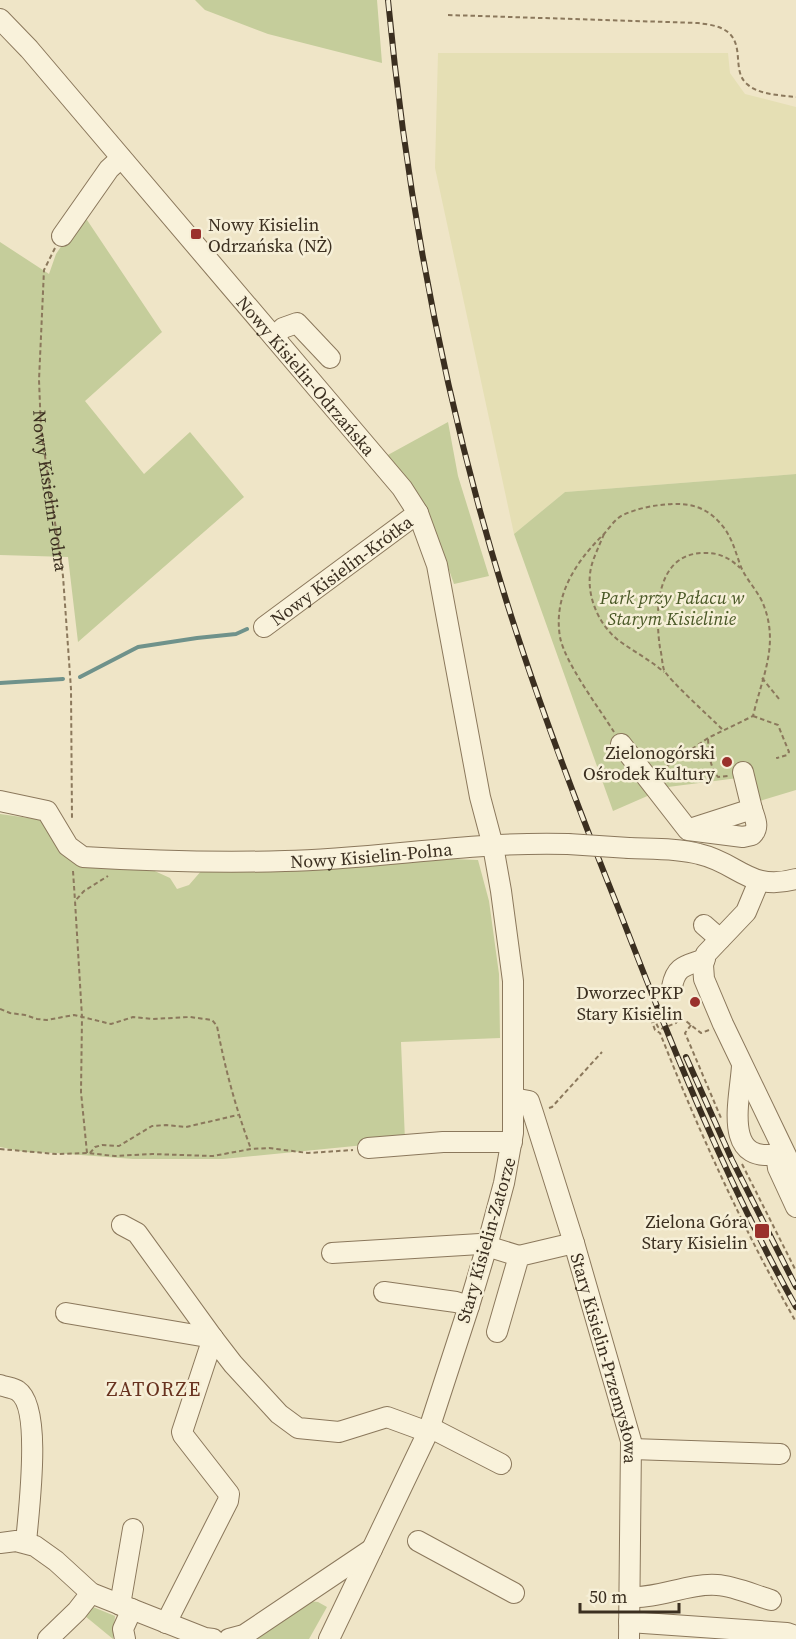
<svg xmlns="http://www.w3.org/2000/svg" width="796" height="1639" font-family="'Source Serif 4',serif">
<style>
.farmland{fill:#e5dfb4}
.green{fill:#c5cd9b}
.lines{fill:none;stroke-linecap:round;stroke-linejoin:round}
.stream{stroke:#6f928b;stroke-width:4}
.minor-casing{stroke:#8b785c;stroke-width:22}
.path{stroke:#8b785c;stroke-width:2;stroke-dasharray:4.5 3;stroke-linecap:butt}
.minor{stroke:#f9f2db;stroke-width:20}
.rail-casing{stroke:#3b2f20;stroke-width:6}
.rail{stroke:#f6efd7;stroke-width:4;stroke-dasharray:11;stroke-linecap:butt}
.minor-bridge-casing{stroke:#8b785c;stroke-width:22;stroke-linecap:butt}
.minor-bridge{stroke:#f9f2db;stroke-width:20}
.poi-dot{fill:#9a312c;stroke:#f6efd7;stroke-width:2}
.labels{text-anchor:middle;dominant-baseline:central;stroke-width:5;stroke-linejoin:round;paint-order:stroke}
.poi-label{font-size:18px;fill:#3b2f20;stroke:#f6efd7;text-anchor:end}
.street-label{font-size:18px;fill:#3b2f20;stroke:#f6efd7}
.park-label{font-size:18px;font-style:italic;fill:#495826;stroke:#f6efd7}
.neighbourhood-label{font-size:20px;letter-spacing:1.5px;fill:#68321f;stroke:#f6efd7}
</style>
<rect width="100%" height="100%" fill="#efe5c7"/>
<path class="farmland" d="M438,53H728L730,73L745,94L796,107V474L565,492L514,534L435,168Z"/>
<path class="green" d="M195,0H377L382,63L268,34L205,10Z
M83,214L162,332L85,401L144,474L190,432L244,497L78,642L68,557L0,555V242L49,274L56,254Z
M448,422L458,476L489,576L454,584L437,536L419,498L386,456Z
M796,474V790L743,806L738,778L668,787L613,811L514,534L565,492Z
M0,814L43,820L68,852L148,868L170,878L177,889L189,885L202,870L452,859L478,860L489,901L499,974L500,1038L401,1042L405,1141L223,1159H133L55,1153L25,1152L0,1147Z
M309,1601L318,1602L327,1607L309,1639H251Z
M93,1607L115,1616L113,1639L85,1616Z"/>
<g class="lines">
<path class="stream" d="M80,677L138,647L197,638L236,634L247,629
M0,683L63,679"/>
<defs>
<g id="minor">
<path id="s2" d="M0,19L29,49L402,488L418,513L437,565L480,797L493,846L501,891L513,981V1133L504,1183L487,1246L469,1306L428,1432L329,1639"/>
<path d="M62,236L109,169L121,158"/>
<path d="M274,337L283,328L297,323L330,358"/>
<path id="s3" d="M264,627L418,513"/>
<path d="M621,744L688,830L743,837L752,835C760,827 755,819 752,809"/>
<path id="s4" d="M0,801L47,811L68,846L83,857C150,861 218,863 285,861C379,859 473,841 568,844"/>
<path d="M693,828L752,809L743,772"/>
<path d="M629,848C652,849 677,848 699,854C739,863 749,892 796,879"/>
<path d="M759,881L746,912L706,954L703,965L704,979L723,1024L796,1176"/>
<path d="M704,925L720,939"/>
<path d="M672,987C676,965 686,966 705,959"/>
<path d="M742,1066C740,1099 722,1164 777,1154"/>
<path id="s5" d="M513,1098L529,1101L533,1113L574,1243L631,1441L629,1639"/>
<path d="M368,1148L443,1142H512"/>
<path d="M777,1161L778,1168L796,1207"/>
<path d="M122,1225L137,1233L213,1338"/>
<path d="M332,1253L480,1244L519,1256"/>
<path d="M384,1292L456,1302L469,1306"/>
<path d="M66,1313L213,1338"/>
<path d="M497,1332L519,1256L574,1243"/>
<path d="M0,1385C5,1387 14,1388 18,1391C43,1408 28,1514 26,1543"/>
<path d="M429,1427L501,1464"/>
<path d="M632,1449L780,1454"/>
<path d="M418,1541L514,1593"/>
<path d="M0,1543L16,1541L35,1546L56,1561L91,1593L205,1638L213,1639"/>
<path d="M629,1597C659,1599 687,1583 717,1585C734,1586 754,1595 771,1600"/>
<path d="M120,1605L133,1529"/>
<path d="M629,1622L787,1633L796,1636"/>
<path d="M166,1623L228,1501L229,1494L183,1435L182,1432L213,1338L233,1364L279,1414L298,1428L339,1432L387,1417L428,1432"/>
<path d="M48,1639L77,1611L91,1593"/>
<path d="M125,1639L123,1629L132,1609"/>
<path d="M229,1639L244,1635L372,1549"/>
</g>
</defs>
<use href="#minor" class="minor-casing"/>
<g class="path">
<path d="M448,15L698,23C705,24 714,25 721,28C748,40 730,70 747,84C759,95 780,95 796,97"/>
<path id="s1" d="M55,248L44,270L39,380L41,430L63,576L71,689L72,820"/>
<path d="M604,534C600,544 595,554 592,564C584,591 597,623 618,640C633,651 650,660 664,672"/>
<path d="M762,678L779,699"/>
<path d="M753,716L778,725L789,752L787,755L777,758V757"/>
<path d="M722,729C713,720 667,678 664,670C662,664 662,655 660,648C655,613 655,554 703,553C718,552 730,558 740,568"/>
<path d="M614,732C599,708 565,663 560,637C553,596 576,561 604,534C610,527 615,519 623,515C638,508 655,505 672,504C691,503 707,508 720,523C732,536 735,551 741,567C747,581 759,592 764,606C779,646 762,677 753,716L708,738L660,771"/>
<path d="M708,739C709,753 709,765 718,777L728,776"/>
<path d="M73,871L75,901"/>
<path d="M0,1009L10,1013L25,1015L37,1019L47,1020L74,1015L111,1024L133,1017L152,1019L190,1017L212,1020L217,1026C225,1069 236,1109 251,1149"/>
<path d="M691,1025L685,1033L721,1118"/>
<path d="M709,1030L701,1033L682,1018L679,1011L676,1012L679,1019L676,1023L661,1029L658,1027L655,1021L652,1022L655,1030L660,1033C699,1132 743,1229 796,1322"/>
<path d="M549,1108L552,1107L602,1052"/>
<path d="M0,1149L56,1154L87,1153L115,1156L152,1154L213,1156L251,1149L269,1148L308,1153L353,1150"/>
<path d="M87,1153L81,1092L82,1017L75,901L84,891L108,876"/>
<path d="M90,1153L95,1147L102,1145L119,1146L152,1126L166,1125L186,1127L238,1115"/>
<path d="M742,1164L796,1271"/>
</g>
<use href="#minor" class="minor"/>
<defs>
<path id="rail" d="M388,0C407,200 444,398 503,590C537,701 578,808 621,915C673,1049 726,1181 796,1307
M686,1057L732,1160L796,1287"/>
</defs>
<use href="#rail" class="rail-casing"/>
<use href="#rail" class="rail"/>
<defs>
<path id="minor-bridge" d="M568,844L629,848"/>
</defs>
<use href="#minor-bridge" class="minor-bridge-casing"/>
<use href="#minor-bridge" class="minor-bridge"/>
</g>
<g class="poi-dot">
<rect x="190" y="228" width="12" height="12" rx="3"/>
<circle cx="727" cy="762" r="6"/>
<circle cx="695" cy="1002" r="6"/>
<rect x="754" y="1223" width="16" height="16" rx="3"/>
</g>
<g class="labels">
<g class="poi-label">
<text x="208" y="224" text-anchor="start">Nowy Kisielin<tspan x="208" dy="21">Odrzańska (NŻ)</tspan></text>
<text x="715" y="752">Zielonogórski<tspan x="715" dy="21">Ośrodek Kultury</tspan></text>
<text x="683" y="992">Dworzec PKP<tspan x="683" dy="21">Stary Kisielin</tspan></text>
<text x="748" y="1221">Zielona Góra<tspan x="748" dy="21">Stary Kisielin</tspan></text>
</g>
<g class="street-label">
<text stroke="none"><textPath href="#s2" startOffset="470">Nowy Kisielin-Odrzańska</textPath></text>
<text stroke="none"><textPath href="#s1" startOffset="246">Nowy Kisielin-Polna</textPath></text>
<text stroke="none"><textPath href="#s3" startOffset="96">Nowy Kisielin-Krótka</textPath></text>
<text stroke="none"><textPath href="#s4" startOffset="396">Nowy Kisielin-Polna</textPath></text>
<text transform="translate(486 1240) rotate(-74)">Stary Kisielin-Zatorze</text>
<text stroke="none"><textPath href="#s5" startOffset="285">Stary Kisielin-Przemysłowa</textPath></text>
</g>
<g class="park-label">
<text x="672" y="597">Park przy Pałacu w<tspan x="672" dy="21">Starym Kisielinie</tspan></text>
</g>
<g class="neighbourhood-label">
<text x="154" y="1389">ZATORZE</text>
</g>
</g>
<path d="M580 1603v9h99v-9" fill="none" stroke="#3b2f20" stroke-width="3"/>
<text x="589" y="1603" font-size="18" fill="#3b2f20" stroke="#f6efd7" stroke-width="4.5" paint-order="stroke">50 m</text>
</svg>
